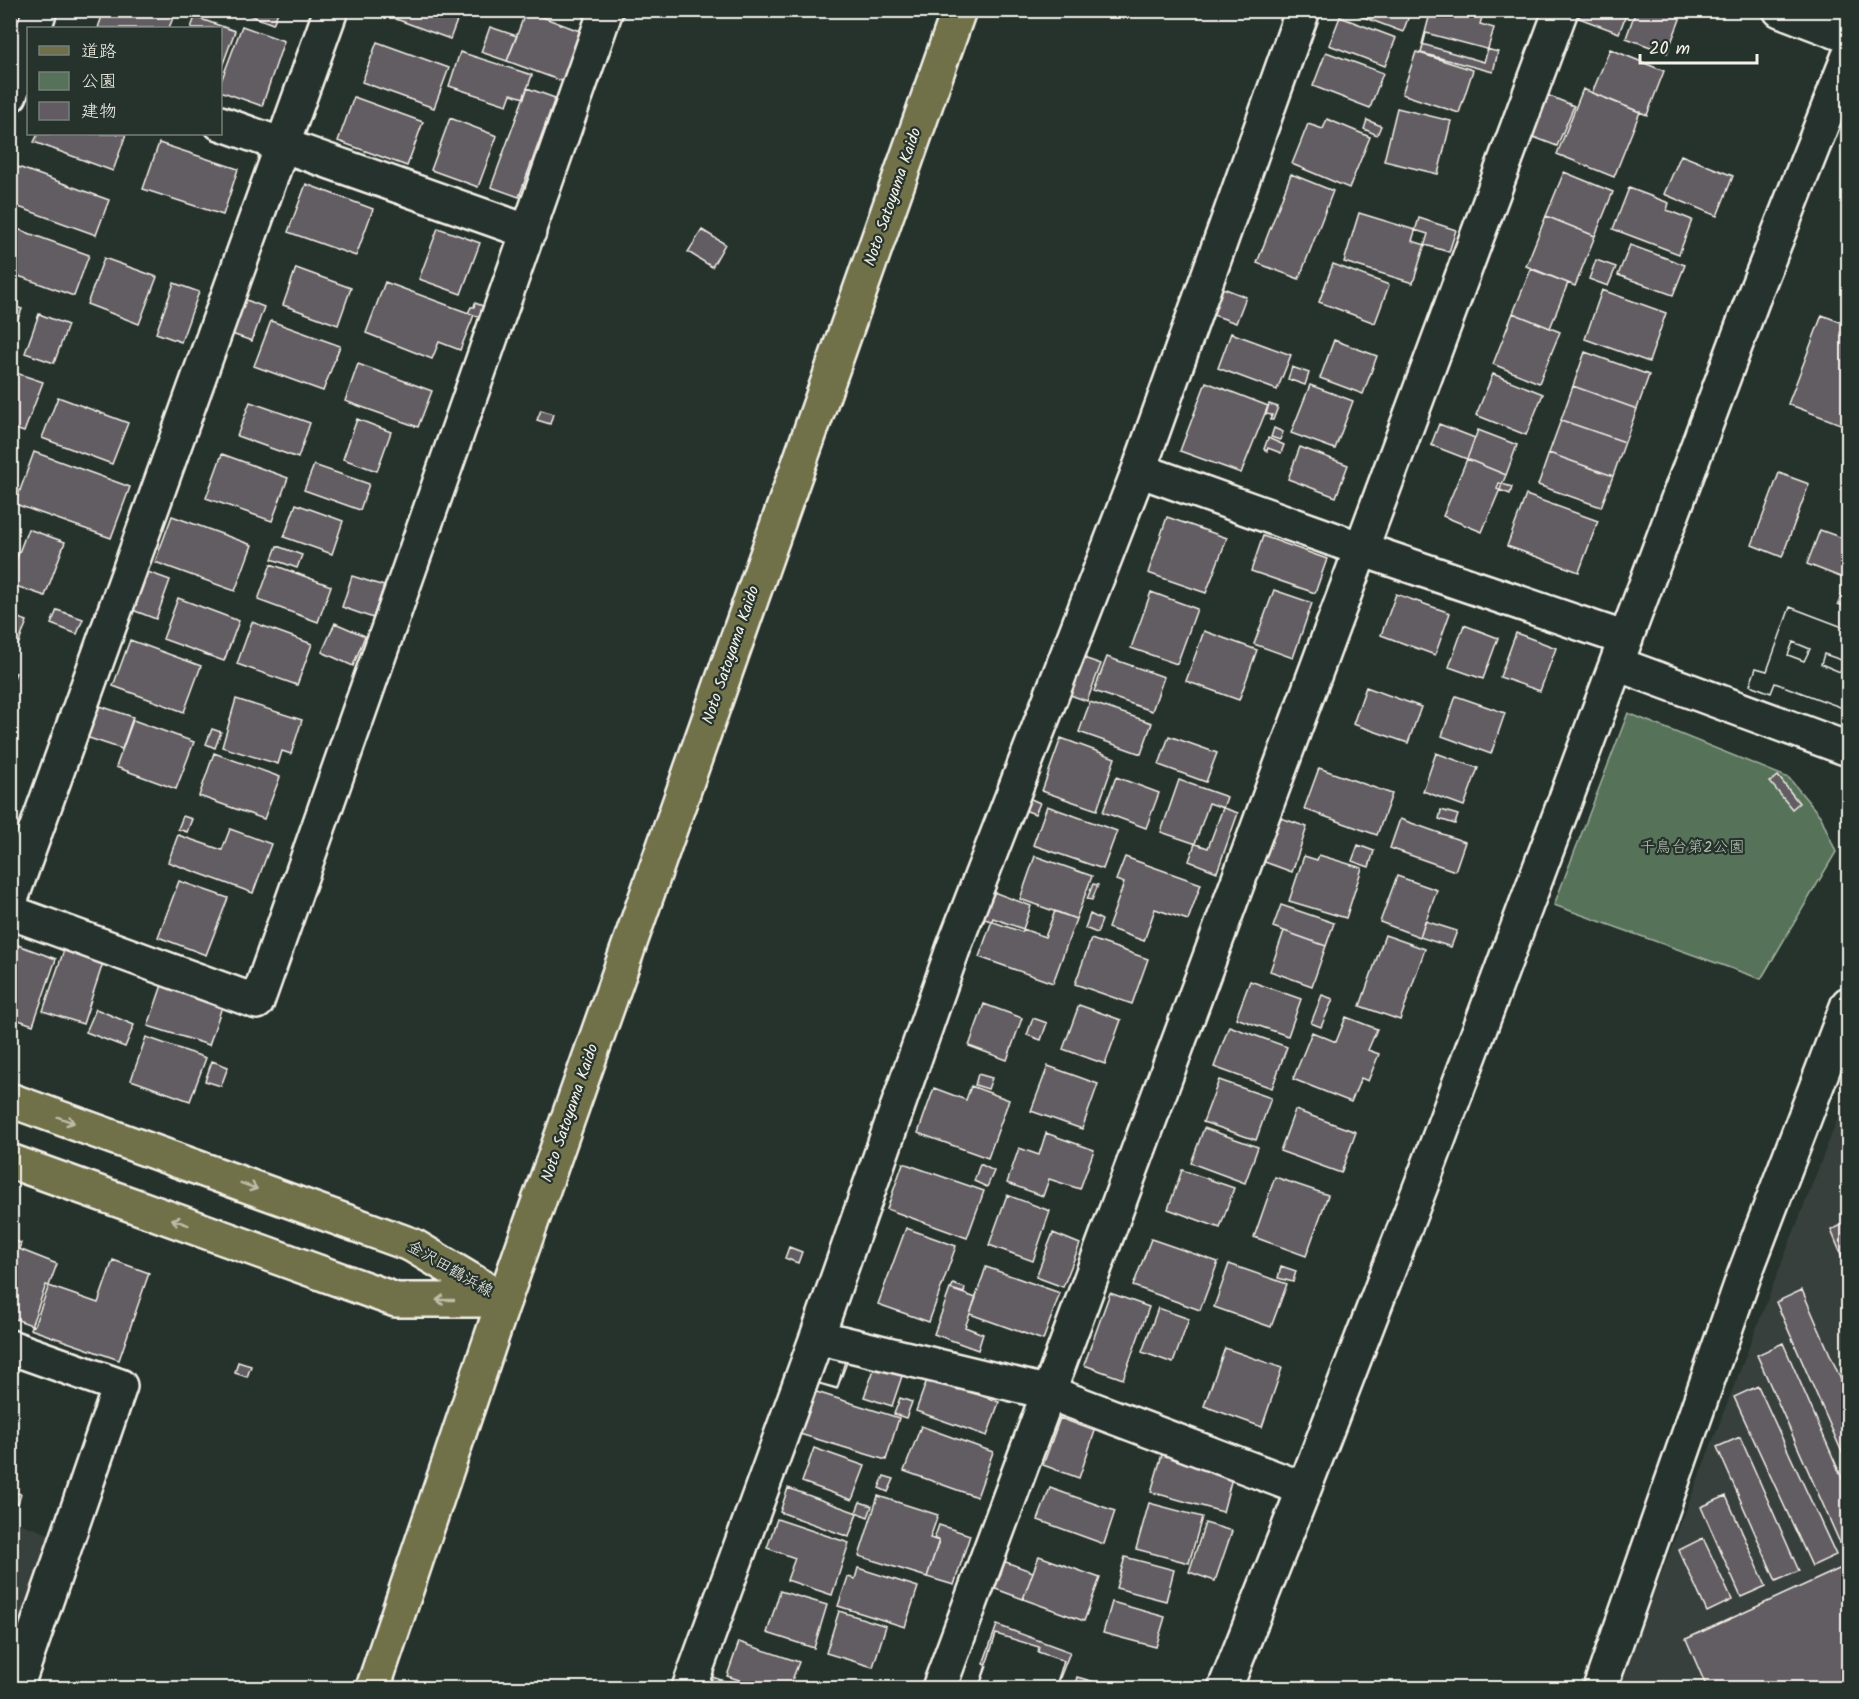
<svg xmlns="http://www.w3.org/2000/svg" width="1859" height="1699" font-family="Kalam,'Klee One',sans-serif">
<style>
.built{fill:#383f3d}
.green{fill:#56735a;stroke:#a5b2a1;stroke-width:1.5}
.building{fill:#625b63;stroke:#f4f1e8;stroke-width:1.5;fill-rule:evenodd}
.lines{fill:none;stroke-linecap:round;stroke-linejoin:round}
.minor-casing{stroke:#f4f1e8;stroke-width:38}
.major-casing{stroke:#f4f1e8;stroke-width:38}
.highway-casing{stroke:#f4f1e8;stroke-width:38}
.minor{stroke:#26332d;stroke-width:33}
.major{stroke:#6f704a;stroke-width:33}
.highway{stroke:#6f704a;stroke-width:33}
.oneway{stroke:#bfbda9}
.labels{text-anchor:middle;dominant-baseline:central;stroke-width:4.5;stroke-linejoin:round;paint-order:stroke}
.street-label{font-size:16px;fill:#f4f1e8;stroke:#26332d}
.park-label{font-size:16px;fill:#b5bfaf;stroke:#26332d}
</style>
<rect width="100%" height="100%" fill="#26332d"/>
<filter id="ink" filterUnits="userSpaceOnUse"><feTurbulence type="fractalNoise" baseFrequency=".0167" numOctaves="2"/><feDisplacementMap in="SourceGraphic" scale="12" xChannelSelector="R" yChannelSelector="G"/><feConvolveMatrix kernelMatrix="1 2 1 2 8 2 1 2 1" color-interpolation-filters="sRGB"/></filter>
<g filter="url(#ink)">
<path class="built" d="M1848,1092V1688H1617Z
M11,1520L54,1536L11,1657Z"/>
<path class="green" d="M1628,713L1789,778L1821,817L1836,852L1761,979L1554,905Z"/>
<path class="building" d="M104,10H176L169,28H98Z
M236,10H279L273,24Z
M399,10H461L450,39L396,19Z
M1345,10H1411L1403,32Z
M1431,10H1484L1480,24L1494,28L1484,62L1422,44Z
M1581,10H1628L1619,33L1579,18Z
M1636,10H1671L1682,14L1667,53L1626,38Z
M526,11L585,33L567,83L507,61Z
M195,17L235,31L220,72V28H191Z
M1340,17L1396,38L1385,66L1329,45Z
M242,26L284,41L262,106L220,91V84Z
M490,27L517,36L507,61L481,52Z
M1426,33L1498,52L1493,72L1421,53Z
M377,42L449,68L434,108L362,82Z
M1610,49L1664,71L1647,115L1592,93Z
M460,52L532,75L524,98L511,94L507,105L449,86Z
M1326,52L1383,73L1370,108L1313,86Z
M1416,52L1473,70L1459,113L1402,94Z
M527,88L555,98L519,197L491,187Z
M1583,89L1640,112L1614,177L1557,154Z
M1547,95L1574,106L1557,146L1531,136Z
M354,97L423,122L407,166L338,141Z
M1397,108L1451,121L1438,174L1384,161Z
M450,118L497,136L478,187L431,170Z
M1327,119L1370,137L1349,188L1292,164L1308,124L1323,129Z
M1367,120L1381,126L1377,135L1364,129Z
M38,134H126L113,171L34,142Z
M159,143L238,169L223,215L143,189Z
M1681,155L1733,176L1717,216L1664,194Z
M18,167L109,200L96,235L10,204V186Z
M1564,172L1613,192L1595,236L1546,216Z
M1291,174L1333,191L1299,279L1257,263Z
M306,184L373,209L356,256L288,232Z
M1629,188L1669,203L1667,210L1692,220L1679,254L1613,229Z
M1359,213L1428,234L1413,283L1344,262Z
M1546,216L1595,236L1575,286L1526,266Z
M1419,218L1456,230L1449,252L1412,241Z
M438,228L480,243L461,294L419,279Z
M17,229L89,255L74,296L10,273V247Z
M702,230L725,244L712,267L688,252Z
M1630,245L1685,265L1673,295L1618,275Z
M104,258L157,277L139,324L87,304Z
M1596,260L1616,267L1608,286L1589,279Z
M1333,264L1389,285L1375,323L1319,302Z
M296,268L351,288L338,325L283,305Z
M1531,269L1568,283L1550,328L1513,313Z
M385,282L474,315L460,350L439,342L432,359L366,333Z
M174,283L199,292L181,342L156,333Z
M1218,286L1246,297L1236,323L1208,313Z
M1602,290L1666,313L1649,362L1585,339Z
M239,297L264,307L252,341L226,332Z
M475,303L483,306L480,317L468,313L471,307H474Z
M10,305L22,309L10,338Z
M1513,313L1560,332L1539,383L1493,364Z
M39,314L68,325L54,363L25,353Z
M1822,315L1848,325V427L1788,404Z
M271,321L340,346L323,391L254,366Z
M1231,333L1291,355L1277,390L1218,368Z
M1334,340L1377,356L1363,394L1320,378Z
M1585,352L1649,375L1637,409L1573,386Z
M358,364L432,391L418,427L345,401Z
M1292,367L1309,373L1305,385L1288,379Z
M10,371L43,382L24,432L10,427Z
M1493,374L1543,394L1526,435L1476,415Z
M1206,382L1268,406L1241,473L1180,451Z
M1310,385L1353,401L1335,449L1291,433Z
M1573,386L1637,409L1625,442L1561,420Z
M58,397L128,423L112,464L42,438Z
M250,402L310,423L298,458L237,436Z
M1269,404L1278,407L1273,420H1270L1272,415L1266,414Z
M541,410L553,414L550,424L537,420Z
M357,419L391,432L377,471L343,459Z
M1561,420L1625,442L1613,476L1549,453Z
M1439,424L1475,438L1467,459L1431,445Z
M1274,428L1283,432L1280,440L1271,437Z
M1478,430L1517,445L1506,475L1467,459Z
M1268,438L1284,445L1281,453L1268,448L1267,451L1264,449Z
M1300,447L1348,465L1336,497L1288,479Z
M34,452L130,487L111,538L15,504Z
M1549,453L1613,476L1601,507L1538,485Z
M222,454L288,478L272,521L206,498Z
M1467,459L1506,475L1482,532L1443,516Z
M314,465L369,484L360,510L304,490Z
M1779,473L1809,484L1782,557L1752,545Z
M1499,483L1512,487L1510,494L1497,489Z
M1526,495L1598,521L1579,572L1507,546Z
M296,504L343,521L332,554L284,537Z
M172,516L252,545L235,591L155,562Z
M1167,517L1227,538L1206,593L1148,573Z
M28,529L65,542L45,596L10,584V576Z
M1820,530L1848,540V608L1838,604L1848,580L1807,564Z
M1263,536L1327,559L1315,593L1251,571Z
M277,546L302,555L297,568L272,559Z
M271,564L331,586L318,622L258,600Z
M145,571L170,580L156,619L130,609Z
M352,576L384,586L373,618L342,607Z
M1274,590L1312,603L1293,658L1254,644Z
M1151,592L1197,609L1177,664L1131,648Z
M1396,594L1450,613L1435,655L1381,635Z
M178,598L239,621L224,661L163,639Z
M1790,607L1848,629V710L1775,683L1771,693L1750,685L1756,668L1767,671ZM1793,642L1810,649L1804,661L1788,655ZM1824,654L1844,661L1840,672L1821,664Z
M1790,607L1848,629V710L1775,683L1771,693L1750,685L1756,668L1767,671Z
M57,610L83,619L77,634L51,624Z
M10,615L27,621L18,645L10,643Z
M252,622L312,644L297,685L237,664Z
M335,623L365,636L353,666L322,652Z
M1464,625L1498,638L1483,679L1449,667Z
M1204,631L1257,650L1239,700L1186,681Z
M1516,633L1556,648L1540,691L1500,677Z
M130,640L201,666L184,712L113,686Z
M1793,642L1810,649L1804,661L1788,655Z
M1824,654L1844,661L1840,672L1821,664Z
M1075,655L1101,664L1087,701L1062,692Z
M1107,657L1164,677L1152,711L1094,691Z
M10,671L16,673L10,688Z
M1366,687L1421,707L1408,743L1353,724Z
M1456,696L1505,713L1491,754L1442,736Z
M236,699L302,720L291,754L282,751L278,764L222,747Z
M1090,702L1152,723L1141,754L1079,732Z
M97,705L133,717L122,749L86,737Z
M133,720L194,742L176,789L116,767Z
M212,729L221,732L215,748L206,744Z
M1169,736L1217,753L1206,782L1159,765Z
M1061,738L1115,758L1097,810L1042,791Z
M214,753L280,777L264,819L199,796Z
M1436,753L1478,768L1464,806L1423,791Z
M1319,768L1392,794L1377,835L1304,809Z
M1778,776L1799,803L1792,809L1770,782Z
M1116,777L1159,793L1146,828L1103,812Z
M1179,780L1227,797L1208,848L1161,832Z
M1024,796L1040,803L1035,814L1019,808Z
M1209,803L1238,813L1217,872L1189,861Z
M1047,806L1117,831L1103,869L1033,845Z
M1441,810L1458,815L1455,824L1439,819Z
M183,816L192,819L187,832L178,829Z
M1278,817L1307,827L1292,872L1262,861Z
M1400,819L1465,842L1455,871L1390,848Z
M230,829L271,844L253,893L168,862L178,835L222,850Z
M1358,845L1374,851L1369,867L1352,861Z
M1319,855L1362,868L1346,918L1289,901L1304,856L1317,860Z
M1035,856L1092,876L1076,919L1020,899Z
M1125,857L1201,884L1188,920L1155,909L1144,941L1108,928L1124,883L1116,880Z
M1397,876L1437,890L1420,937L1380,922Z
M179,881L228,898L206,955L158,937Z
M1093,884L1098,885L1092,900L1087,899Z
M988,890L1031,906L1022,932L985,919L982,926L975,923Z
M1281,905L1334,923L1326,946L1273,927Z
M1055,911L1076,919L1053,983L979,957L993,918L1045,937Z
M1090,914L1102,920L1097,933L1085,928Z
M1425,921L1457,931L1451,947L1420,937Z
M1284,931L1326,946L1312,986L1270,971Z
M1385,935L1425,949L1400,1020L1360,1006Z
M1091,939L1148,959L1132,1004L1075,984Z
M10,943L18,945L10,965Z
M18,945L56,959L33,1025L10,1017V965Z
M64,950L103,963L83,1024L43,1011Z
M1250,981L1301,999L1288,1036L1236,1018Z
M162,985L223,1004L209,1045L148,1026Z
M1322,995L1333,999L1321,1027L1311,1023Z
M984,1004L1022,1018L1007,1060L969,1046Z
M1079,1005L1121,1020L1105,1064L1063,1049Z
M96,1009L134,1025L125,1047L86,1032Z
M1346,1017L1377,1029L1368,1050L1379,1054L1368,1081L1361,1078L1351,1102L1293,1079L1312,1032L1336,1042Z
M1033,1018L1047,1023L1041,1040L1027,1035Z
M1229,1026L1287,1047L1272,1088L1214,1067Z
M146,1037L206,1058L190,1101L131,1080Z
M212,1061L228,1067L221,1086L205,1081Z
M1048,1066L1098,1084L1082,1129L1031,1111Z
M978,1074L992,1078L988,1089L975,1085Z
M1219,1080L1271,1098L1256,1140L1203,1122Z
M971,1086L1009,1100L988,1158L918,1133L934,1088L966,1100Z
M1295,1110L1356,1132L1341,1173L1280,1151Z
M1204,1128L1258,1147L1245,1183L1191,1163Z
M1046,1133L1094,1150L1080,1189L1049,1179L1043,1196L1007,1183L1019,1148L1039,1155Z
M903,1163L984,1191L967,1238L887,1209Z
M980,1164L994,1171L987,1187L974,1181Z
M1182,1170L1234,1188L1220,1228L1168,1209Z
M1275,1177L1328,1195L1306,1256L1254,1237Z
M1007,1195L1050,1211L1033,1261L989,1245Z
M1848,1222V1271L1831,1230Z
M906,1228L956,1246L929,1322L878,1304Z
M1053,1233L1080,1244L1063,1287L1036,1277Z
M10,1239L21,1243L19,1249L57,1264L34,1326L10,1317Z
M1151,1239L1218,1262L1200,1310L1133,1286Z
M789,1247L802,1252L798,1263L785,1258Z
M113,1260L149,1273L119,1360L30,1329L46,1285L98,1303Z
M1229,1264L1287,1284L1271,1327L1214,1307Z
M1281,1266L1296,1271L1293,1282L1278,1278Z
M986,1267L1060,1293L1043,1340L970,1314Z
M953,1284L965,1288L964,1293L951,1289Z
M950,1289L976,1298L965,1327L983,1334L978,1350L934,1334Z
M1802,1290L1848,1396V1466L1776,1302Z
M1110,1293L1149,1307L1123,1379L1084,1365Z
M1158,1308L1189,1319L1173,1363L1142,1352Z
M827,1341L849,1348L837,1388L807,1380Z
M1783,1343L1848,1492V1550L1844,1552L1757,1355Z
M821,1347L849,1357L837,1389L810,1381Z
M1225,1348L1282,1368L1262,1427L1204,1406Z
M238,1362L251,1366L247,1377L235,1373Z
M876,1364L903,1373L892,1406L864,1397Z
M928,1377L999,1402L987,1436L916,1411Z
M1758,1386L1836,1555L1812,1566L1734,1397Z
M807,1389L899,1418L886,1460L793,1432Z
M900,1398L912,1402L906,1418L894,1414Z
M1060,1418L1095,1431L1079,1478L1043,1465Z
M921,1426L993,1452L977,1497L904,1471Z
M1740,1437L1799,1571L1776,1581L1717,1447Z
M814,1448L865,1466L852,1500L802,1482Z
M1163,1451L1234,1470L1223,1512L1151,1492Z
M884,1476L894,1479L888,1492L879,1488Z
M788,1488L857,1513L849,1537L780,1512Z
M1050,1488L1115,1511L1104,1544L1038,1520Z
M10,1491L21,1494L18,1504L10,1501Z
M878,1496L938,1515L930,1538L939,1541L927,1577L859,1556Z
M1726,1496L1766,1586L1741,1597L1701,1507Z
M860,1502L872,1506L868,1517L856,1512Z
M1149,1503L1202,1517L1189,1563L1136,1549Z
M777,1519L849,1543L832,1595L787,1580L795,1558L767,1548Z
M1205,1523L1232,1531L1215,1581L1189,1572Z
M939,1525L970,1535L954,1585L927,1577L939,1540L934,1539Z
M1703,1538L1732,1600L1707,1612L1679,1550Z
M1039,1556L1100,1578L1084,1621L1023,1599Z
M1125,1557L1174,1570L1166,1601L1116,1588Z
M1003,1561L1033,1572L1023,1599L993,1588Z
M1848,1565V1688H1706H1707L1686,1639Z
M858,1568L918,1587L905,1627L838,1606L848,1577L855,1579Z
M780,1591L827,1605L814,1648L767,1633Z
M1112,1602L1165,1617L1156,1647L1103,1633Z
M839,1611L886,1626L873,1667L826,1653Z
M997,1625L1070,1652L1056,1688H979L987,1666L983,1664Z
M996,1634L1039,1647L1038,1652L1064,1661L1055,1688L979,1687Z
M739,1642L799,1662L789,1688H764L727,1676Z
M698,1672L744,1688H693Z
M1077,1677L1116,1688H1074Z"/>
<g class="lines">
<defs>
<path id="minor" d="M1780,10L1848,36
M34,28L40,10
M10,95L28,43
M220,123L529,232
M1139,470L1303,10
M1617,664L1848,749
M10,902L331,10
M10,912L257,1002L606,10
M817,1337L1050,1393L1304,1489
M10,1347L120,1386L16,1688
M689,1688L817,1337L953,949L1139,470L1361,549L1626,639
M939,1688L1561,10
M1225,1688L1304,1489L1427,1170L1755,293L1848,58
M1600,1688L1744,1276L1848,1004"/>
<path id="major" d="M10,1100L412,1245L504,1300
M10,1161L396,1300H504
M504,1300L959,10"/>
<path id="highway" d="M373,1688L504,1300"/>
</defs>
<use href="#minor" class="minor-casing"/>
<use href="#major" class="major-casing"/>
<use href="#highway" class="highway-casing"/>
<use href="#minor" class="minor"/>
<use href="#major" class="major"/>
<use href="#highway" class="highway"/>
</g>
<defs><path id="oneway-shaft" d="M-6 0H5M1.5-3L5.5 0L1.5 3" fill="none" stroke-width="1.6" stroke-linecap="round" stroke-linejoin="round" transform="scale(1.5)"/></defs>
<g class="oneway">
<use href="#oneway-shaft" transform="translate(66 1120) rotate(20)"/>
<use href="#oneway-shaft" transform="translate(249 1186) rotate(20)"/>
<use href="#oneway-shaft" transform="translate(180 1222) rotate(-160)"/>
<use href="#oneway-shaft" transform="translate(445 1300) rotate(180)"/>
</g>
</g>
<g class="labels">
<g class="street-label">
<text transform="translate(893 197) rotate(-71)">Noto Satoyama Kaido</text>
<text transform="translate(731 655) rotate(-71)">Noto Satoyama Kaido</text>
<text transform="translate(570 1113) rotate(-71)">Noto Satoyama Kaido</text>
<text transform="translate(450 1269) rotate(30)">金沢田鶴浜線</text>
</g>
<g class="park-label">
<text x="1692" y="847">千鳥台第2公園</text>
</g>
</g>
<rect width="1859" height="1699" fill="none" stroke="#26332d" stroke-width="36"/>
<rect x="18" y="18" width="1823" height="1663" fill="none" stroke="#f4f1e8" stroke-width="2" filter="url(#ink)"/>
<rect x="27" y="27" width="195" height="108" fill="#26332d" stroke="#787f78" stroke-width="1.5"/>
<rect x="39" y="46" width="30" height="9" fill="#6f704a" stroke="#787f78" stroke-width="1.5"/>
<text x="81" y="57" font-size="18" fill="#f4f1e8">道路</text>
<rect x="39" y="72" width="30" height="18" fill="#56735a" stroke="#787f78" stroke-width="1.5"/>
<text x="81" y="87" font-size="18" fill="#f4f1e8">公園</text>
<rect x="39" y="102" width="30" height="18" fill="#625b63" stroke="#787f78" stroke-width="1.5"/>
<text x="81" y="117" font-size="18" fill="#f4f1e8">建物</text>
<path d="M1640 54v9h117v-9" fill="none" stroke="#f4f1e8" stroke-width="3"/>
<text x="1649" y="54" font-size="18" fill="#f4f1e8" stroke="#26332d" stroke-width="4.5" paint-order="stroke">20 m</text>
</svg>
